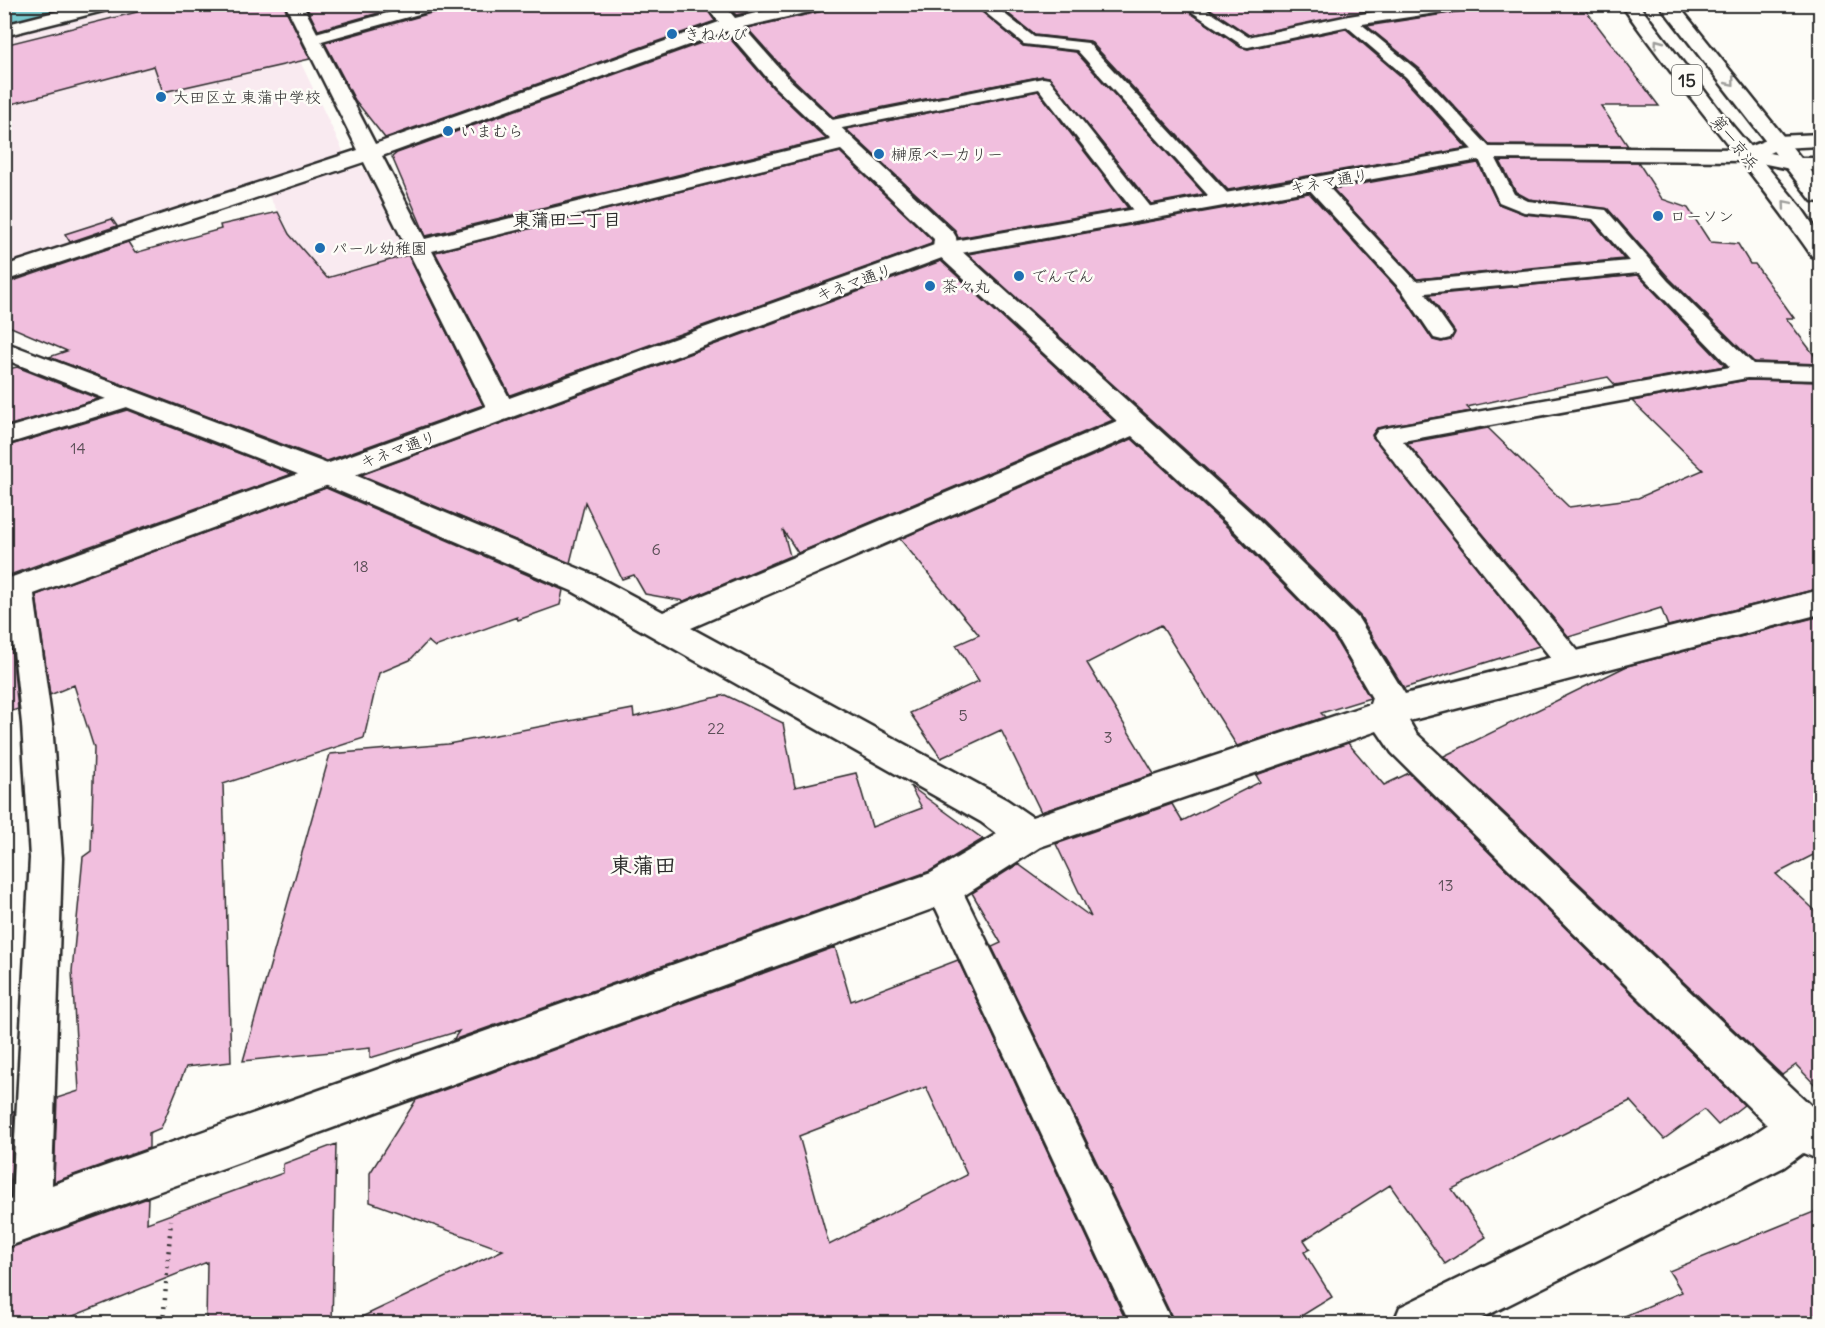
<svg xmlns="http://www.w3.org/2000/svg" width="1825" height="1328" font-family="Delius,'Klee One',sans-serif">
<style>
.built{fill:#f9eaf0}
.water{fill:#78c9ce;stroke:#598a8d;stroke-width:1.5}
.building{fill:#f1bfde;stroke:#2b2b2b;stroke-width:1.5;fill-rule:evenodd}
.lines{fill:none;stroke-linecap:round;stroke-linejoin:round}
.lane-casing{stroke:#2b2b2b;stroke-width:5}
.street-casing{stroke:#2b2b2b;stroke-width:5}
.secondary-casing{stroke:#2b2b2b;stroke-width:5}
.primary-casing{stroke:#2b2b2b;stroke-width:5}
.highway-casing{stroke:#2b2b2b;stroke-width:5}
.path{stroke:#2b2b2b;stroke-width:4.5;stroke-dasharray:2 6;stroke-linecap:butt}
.lane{fill:#fdfcf7;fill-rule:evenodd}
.street{fill:#fdfcf7;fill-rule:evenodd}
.secondary{fill:#fdfcf7;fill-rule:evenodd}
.primary{fill:#fdfcf7;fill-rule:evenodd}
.highway{fill:#fdfcf7;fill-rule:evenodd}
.oneway{stroke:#9e9e9b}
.poi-dot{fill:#1f6fb2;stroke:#fdfcf7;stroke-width:2}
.labels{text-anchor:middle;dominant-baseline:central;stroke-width:5;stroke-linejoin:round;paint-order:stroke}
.far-poi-label{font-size:16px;fill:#2b2b2b;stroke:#fdfcf7;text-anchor:start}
.far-street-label{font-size:16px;fill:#2b2b2b;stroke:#fdfcf7}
.number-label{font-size:16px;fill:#5c5058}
.shield{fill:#fdfcf7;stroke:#6a6a68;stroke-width:1.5}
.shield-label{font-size:18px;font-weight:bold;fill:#2b2b2b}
.far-neighbourhood-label{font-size:18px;font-weight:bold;fill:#2b2b2b;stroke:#fdfcf7}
.quarter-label{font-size:22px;font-weight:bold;fill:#2b2b2b;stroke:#fdfcf7}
</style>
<rect width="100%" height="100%" fill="#fdfcf7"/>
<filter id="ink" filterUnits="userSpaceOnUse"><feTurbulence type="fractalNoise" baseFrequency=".0167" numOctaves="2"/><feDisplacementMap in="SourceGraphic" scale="12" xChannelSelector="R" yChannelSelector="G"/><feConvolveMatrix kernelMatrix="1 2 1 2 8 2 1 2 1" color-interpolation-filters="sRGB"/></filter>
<g filter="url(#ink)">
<path class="built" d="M140,5H273L345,155L5,265V38Z
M358,166L366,170L439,313L251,365L178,268L288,229L268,195Z"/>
<path class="water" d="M5,5H94L5,28Z"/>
<path class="building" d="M167,4H283L310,59L163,92L154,66L4,106V45L137,12L136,10Z
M305,4H410L318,30Z
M448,4H703L715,21L385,138L355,100L325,43L445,9Z
M726,4H783L736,15Z
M831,4H973L1023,46L1076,52L1204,194L1151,204L1049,77L1043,76L833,117L791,77L747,28L827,10Z
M996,4H1178L1240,47L1248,49L1346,29L1404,79L1467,148L1228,190L1090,41L1035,35Z
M1203,4H1407L1249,35Z
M1473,4H1581L1659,106H1601L1628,146L1490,145L1420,69L1367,26L1463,11Z
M726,34L773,88L826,139L426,236L392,157L397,153Z
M1038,91L1128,208L958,238L955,230L846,129Z
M840,152L932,240L931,244L510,395L435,252Z
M1500,161L1638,162L1662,199L1688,208L1710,242L1738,244L1750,264H1755L1794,318H1786L1821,364L1754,362L1670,279L1608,209L1529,199L1516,192Z
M1478,163L1498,204L1524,214L1592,221L1624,259L1417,279L1333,189Z
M1309,193L1401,293L1433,340L1441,342L1451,340L1455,332L1429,295L1638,275L1725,366L1615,385L1608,377L1553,388L1467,407L1471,411L1377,428L1372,435L1539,646L1404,688L1360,616L1252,510L968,254Z
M278,212L289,234L327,278L408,255L483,405L327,461L49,357L67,351L4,324V284L128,242L135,253L221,229L220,225Z
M112,219L117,226L70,242L65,234Z
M941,261L1113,420L798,553L783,530L790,556L684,601L645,594L634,575L622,579L585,502L570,563L361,475Z
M17,367L99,399L4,427V370Z
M1747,380L1821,382V588L1668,626L1661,608L1569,637L1407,443L1488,428L1569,507L1638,498L1703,470L1632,401Z
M127,410L292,474L4,577V447Z
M1132,439L1228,528L1334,637L1370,698L1321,713L1325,717L1237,746L1161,625L1087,663L1154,774L1041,812L1001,730L941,758L910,713L979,681L956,645L979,635L900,539Z
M326,488L563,590L560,605L518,620L517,617L435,647L428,641L410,660L379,673L364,738L223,784L231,1062L186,1067L161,1128L149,1133V1148L54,1182L57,1098L79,1091L72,971L83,857L91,851L94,748L74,685L50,695L36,595Z
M7,606L18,709L4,714V607Z
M1821,616V851L1776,874L1821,916V1091L1796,1065L1782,1075L1444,756L1627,666Z
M725,695L783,723L795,787L856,773L872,827L922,808L910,786L983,839L930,871L453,1040L459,1031L370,1058V1048L243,1061L330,754L448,744L633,709L634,717Z
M1348,743L1384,785L1409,773L1744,1105L1718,1125L1704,1110L1664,1139L1630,1101L1452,1189L1486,1237L1445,1264L1390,1185L1304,1240L1310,1249L1304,1252L1332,1297L1290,1323H1175L992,947L1001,943L972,893L1018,864L1091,917L1056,844L1172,804L1182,821L1260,782L1256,775Z
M835,947L851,1001L958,960L1127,1323H349L503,1250L370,1202V1173L416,1100ZM926,1087L967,1175L829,1245L799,1136Z
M14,1111L10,1198L4,1199V1114Z
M336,1144L332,1323H206L207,1262L56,1323H4V1250L148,1198L147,1223L283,1173V1164Z
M1821,1209V1323H1608L1682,1292L1669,1271Z"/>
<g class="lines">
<defs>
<path id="lane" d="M420,4H446L444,7L311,44L303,39L305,36Z
M975,4H992L1034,37L1088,43L1230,196L1233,200L1230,204H1216L1077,50L1024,44Z
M1180,4H1198L1256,42L1248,47L1242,45Z
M1349,16L1354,18L1418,71L1491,149L1514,194L1528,201L1606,210L1668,281L1753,364L1820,366V380L1747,378L1403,441L1583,657L1587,665L1583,673L1573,676L1563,673L1374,436L1378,430L1386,428L1730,367L1639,273L1425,293L1453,333L1450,338L1442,340L1434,338L1403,292L1308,188L1306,184L1308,180H1322L1416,281L1629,261L1593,219L1524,212L1499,202L1477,155L1406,77L1344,24L1341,21L1344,18Z
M1043,78L1049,79L1153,210L1156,214L1153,218H1139L1039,89L827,131L821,130L818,126L821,122L827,121Z
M129,392L137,394L141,399L137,404L4,445V429Z
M20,577L30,580L33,587L52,724L62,858L51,1215L45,1229L31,1235L17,1229L11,1215L30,858L22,724L7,587L10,580Z
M943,872L955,876L1173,1324H1130L926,887L931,876Z"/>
<path id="street" d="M86,4H117L115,8L4,36V25Z
M285,4H302L375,144L719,22L705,4H723L735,18L795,4H829L827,8L743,27L789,79L953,232L956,237L957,247L1250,512L1358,618L1405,694L1820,590V614L1409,721L1416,733L1820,1114V1160L1803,1153L1784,1167L1470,1324H1393L1400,1307L1752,1135L1767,1125L1392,753L1377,731L1040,847L957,900L943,905L4,1248V1202L931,873L997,834L981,822L572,591L318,482L4,359V342L338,468L594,575L663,612L1117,421L937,254L933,249L934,239L841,150L432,251L516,411L512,417L502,420L492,417L488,411L364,162L4,281V266L358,150ZM727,31L775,87L831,140L425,239L382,156ZM1132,436L1230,526L1336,636L1372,698L1370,704L1032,817L1007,800L691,628Z
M1424,4H1471L1463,9L1349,26L1248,47L1242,46L1239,42L1242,38L1248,37L1349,16Z"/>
<path id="secondary" d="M1485,147L1745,149L1752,151L1755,155L1752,159L1745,161L1485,159L950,255L4,605V580L937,244Z"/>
<path id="primary" d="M1820,134V146L1780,148L1769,153L1795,158H1820V170H1795L1756,162L1753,159L1745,161L1738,159L1735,155L1738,151L1777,136Z"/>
<path id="highway" d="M1621,4H1638L1720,111L1800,206L1820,235V258L1812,256C1752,169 1681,91 1621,4Z
M1659,4H1677L1820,182V202L1812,201Z"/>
</defs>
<use href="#lane" class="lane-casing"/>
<use href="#street" class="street-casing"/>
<use href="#secondary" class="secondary-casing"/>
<use href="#primary" class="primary-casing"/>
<use href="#highway" class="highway-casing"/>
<path class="path" d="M163,1324L171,1220"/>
<use href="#lane" class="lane"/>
<use href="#street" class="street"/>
<use href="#secondary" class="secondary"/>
<use href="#primary" class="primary"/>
<use href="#highway" class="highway"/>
</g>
<defs><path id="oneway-chevron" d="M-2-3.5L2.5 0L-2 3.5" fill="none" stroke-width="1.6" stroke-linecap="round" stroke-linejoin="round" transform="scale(1.5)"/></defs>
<g class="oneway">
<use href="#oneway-chevron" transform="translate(1658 43) rotate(-127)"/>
<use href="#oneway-chevron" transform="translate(1731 82) rotate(51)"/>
<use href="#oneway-chevron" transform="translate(1786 204) rotate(-130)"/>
</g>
</g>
<g class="poi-dot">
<circle cx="672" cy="34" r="6"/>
<circle cx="161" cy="97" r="6"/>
<circle cx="448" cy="131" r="6"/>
<circle cx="879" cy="154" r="6"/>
<circle cx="1658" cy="216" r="6"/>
<circle cx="320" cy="248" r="6"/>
<circle cx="1019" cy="276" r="6"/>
<circle cx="930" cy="286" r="6"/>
</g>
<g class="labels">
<g class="far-poi-label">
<text x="684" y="34">きねんび</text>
<text x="173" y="97">大田区立 東蒲中学校</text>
<text x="460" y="131">いまむら</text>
<text x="891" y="154">榊原ベーカリー</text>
<text x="1670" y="216">ローソン</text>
<text x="332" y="248">パール幼稚園</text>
<text x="1031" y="276">でんでん</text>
<text x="942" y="286">茶々丸</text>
</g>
<g class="far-street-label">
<text transform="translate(1735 142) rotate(51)">第一京浜</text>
<text transform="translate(1329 181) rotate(-10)">キネマ通り</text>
<text transform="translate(854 282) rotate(-20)">キネマ通り</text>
<text transform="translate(398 449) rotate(-20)">キネマ通り</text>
</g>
<g class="number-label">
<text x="78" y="448">14</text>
<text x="656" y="549">6</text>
<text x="361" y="566">18</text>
<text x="963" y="715">5</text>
<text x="716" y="728">22</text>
<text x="1108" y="737">3</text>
<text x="1446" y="885">13</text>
</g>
<rect class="shield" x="1672" y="65" width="30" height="30" rx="4.5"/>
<g class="shield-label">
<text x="1687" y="80">15</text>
</g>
<g class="far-neighbourhood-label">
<text x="567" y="219">東蒲田二丁目</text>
</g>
<g class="quarter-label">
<text x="643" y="865">東蒲田</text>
</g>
</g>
<rect width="1825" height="1328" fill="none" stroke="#fdfcf7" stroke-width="24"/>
<rect x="12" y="12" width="1801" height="1304" fill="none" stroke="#2b2b2b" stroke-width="2" filter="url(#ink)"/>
</svg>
